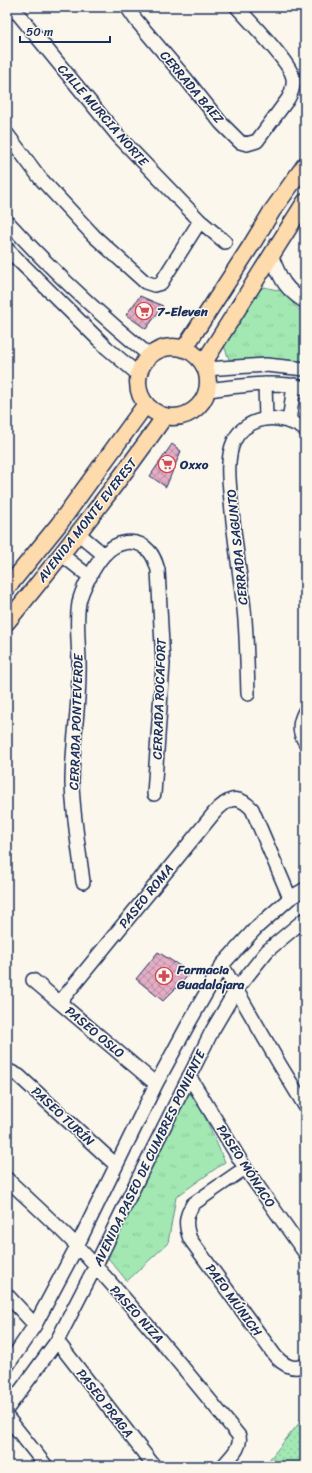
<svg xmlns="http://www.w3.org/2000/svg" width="312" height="1473" font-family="Sriracha,sans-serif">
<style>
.grass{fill:url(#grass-dots);stroke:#5f8c88}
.park{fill:url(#park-tufts);stroke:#5f8c88}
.building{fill:url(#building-cross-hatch);stroke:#1b2f5e}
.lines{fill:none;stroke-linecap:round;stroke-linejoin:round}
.minor-casing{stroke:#1b2f5e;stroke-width:16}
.major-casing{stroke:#1b2f5e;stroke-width:19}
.minor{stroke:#fbf7ec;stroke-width:13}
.major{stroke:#fedbac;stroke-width:16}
.labels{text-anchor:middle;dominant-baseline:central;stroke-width:3;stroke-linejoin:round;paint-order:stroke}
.street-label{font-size:13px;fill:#1b2f5e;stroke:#fbf7ec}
.poi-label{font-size:13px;font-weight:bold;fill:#1b2f5e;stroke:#fbf7ec;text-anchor:start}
</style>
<defs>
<pattern id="grass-dots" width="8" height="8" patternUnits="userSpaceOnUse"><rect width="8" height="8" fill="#a3e8b3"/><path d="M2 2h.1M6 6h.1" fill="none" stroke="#8cc79c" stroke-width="1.8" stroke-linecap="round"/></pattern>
<pattern id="park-tufts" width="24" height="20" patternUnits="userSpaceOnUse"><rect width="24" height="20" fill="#a3e8b3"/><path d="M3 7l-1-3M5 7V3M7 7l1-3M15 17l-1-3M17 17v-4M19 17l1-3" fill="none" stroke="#8cc79c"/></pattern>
<pattern id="building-cross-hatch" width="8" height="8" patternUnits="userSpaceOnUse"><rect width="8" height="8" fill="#e3adc4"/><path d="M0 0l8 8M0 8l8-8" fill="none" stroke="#b78da2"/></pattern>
</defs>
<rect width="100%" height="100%" fill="#fbf7ec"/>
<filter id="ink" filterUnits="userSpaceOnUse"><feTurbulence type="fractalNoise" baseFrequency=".025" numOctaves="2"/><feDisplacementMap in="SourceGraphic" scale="8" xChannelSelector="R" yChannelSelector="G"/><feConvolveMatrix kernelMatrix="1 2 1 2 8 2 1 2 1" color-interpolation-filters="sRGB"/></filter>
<g filter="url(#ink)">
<path class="grass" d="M305,1416V1466H264Z"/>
<path class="park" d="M264,287L286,292C291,300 296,310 305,313V367L229,359L224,346L232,323L249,297Z
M181,1094H195L225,1162L176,1197L168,1243L127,1281L104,1253Z"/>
<path class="building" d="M140,296L163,306L146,329L126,315Z
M172,444L181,451L166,487L150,476Z
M158,952L191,973L163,1001L136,979Z"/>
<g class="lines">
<defs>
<path id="minor" d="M127,7L136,20L186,79L221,123L240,142L247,144L257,141L288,99C292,92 294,85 293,78C291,63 249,21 237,7
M7,12L15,11L19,15L118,136L200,221L225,242
M7,134L40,178L94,236L145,282L154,285L161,283L200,221
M7,221C51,270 99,314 150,356
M7,249L107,348L139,375
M271,255C281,279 283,287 305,302
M206,369L266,365L305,369
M265,384L266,419
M208,390C240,386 273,380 305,388
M289,422L294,385
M79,534L104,555
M62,555L90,577
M248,694C247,666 247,637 244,609C240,573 234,537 231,501C229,482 226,458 234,441C240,428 251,422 265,419C277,417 296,422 305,430
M305,711C299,722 298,731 305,742
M83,882C79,849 73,816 72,783C72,746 79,710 79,673C80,650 75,626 79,603C81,590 95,565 104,555C115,542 136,536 149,551C154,556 156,563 158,570L163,664L154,794
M222,965L280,1065L305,1106
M33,980L156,1084
M60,1002L214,813C227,799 237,793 252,809L290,898
M7,1070L19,1076L116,1165
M189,1076L245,1168L305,1253
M245,1168L193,1204C185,1217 185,1225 190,1239L276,1357C284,1365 293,1371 305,1365
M7,1179C30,1201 55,1223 77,1246C134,1307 187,1372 239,1436C242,1448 230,1457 223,1466
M7,1295L35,1325
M57,1341L154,1466
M7,1366L35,1325L77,1246L156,1084L190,1021L222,965L256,928L290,898L305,889
M7,1409L57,1341L95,1267L138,1179L212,1031L236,990L267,951L305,919
M7,1417L46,1466"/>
<path id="major" d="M138 382a35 35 0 1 1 70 0a35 35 0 1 1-70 0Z
M184,349L252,244L272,211L305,165
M203,364L305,202
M7,588L59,524L146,404
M7,622C62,555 115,487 165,416"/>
</defs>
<use href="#minor" class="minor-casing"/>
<use href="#major" class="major-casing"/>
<use href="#minor" class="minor"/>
<use href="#major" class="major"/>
</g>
</g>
<defs>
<symbol id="supermarket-ring" viewBox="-11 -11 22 22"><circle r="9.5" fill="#fbf7ec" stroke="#d1495b" stroke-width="1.5"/><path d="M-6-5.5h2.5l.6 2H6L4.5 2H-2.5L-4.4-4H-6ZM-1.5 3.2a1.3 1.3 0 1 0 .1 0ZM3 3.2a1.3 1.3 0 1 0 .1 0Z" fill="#d1495b"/></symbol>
<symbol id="pharmacy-ring" viewBox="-11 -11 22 22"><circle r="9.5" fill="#fbf7ec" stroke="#d1495b" stroke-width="1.5"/><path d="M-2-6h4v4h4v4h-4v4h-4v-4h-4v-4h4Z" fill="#d1495b"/></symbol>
</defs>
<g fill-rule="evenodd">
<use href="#supermarket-ring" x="134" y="301" width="20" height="20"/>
<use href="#supermarket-ring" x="157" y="454" width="20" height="20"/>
<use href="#pharmacy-ring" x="154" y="966" width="20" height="20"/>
</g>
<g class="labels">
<g class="street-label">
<text transform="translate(192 87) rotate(50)">CERRADA BAEZ</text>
<text transform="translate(103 115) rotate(49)">CALLE MURCIA NORTE</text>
<text transform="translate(87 520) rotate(-52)">AVENIDA MONTE EVEREST</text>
<text transform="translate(237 547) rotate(-96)">CERRADA SAGUNTO</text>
<text transform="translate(159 699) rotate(-88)">CERRADA ROCAFORT</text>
<text transform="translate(76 722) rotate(-88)">CERRADA PONTEVERDE</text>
<text transform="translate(146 896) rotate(-51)">PASEO ROMA</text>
<text transform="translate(95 1032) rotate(40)">PASEO OSLO</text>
<text transform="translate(63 1116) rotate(43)">PASEO TURÍN</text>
<text transform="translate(149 1158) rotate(-64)">AVENIDA PASEO DE CUMBRES PONIENTE</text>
<text transform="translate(246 1166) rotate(57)">PASEO MÓNACO</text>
<text transform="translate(234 1300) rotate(54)">PAEO MÚNICH</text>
<text transform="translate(137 1314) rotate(48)">PASEO NIZA</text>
<text transform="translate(105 1403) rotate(52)">PASEO PRAGA</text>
</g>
<g class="poi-label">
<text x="157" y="311">7-Eleven</text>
<text x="180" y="464">Oxxo</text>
<text x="177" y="969">Farmacia<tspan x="177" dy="15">Guadalajara</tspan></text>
</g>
</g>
<rect width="312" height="1473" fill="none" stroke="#fbf7ec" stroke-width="24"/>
<rect x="12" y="12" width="288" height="1449" fill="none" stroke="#1b2f5e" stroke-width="1.5" filter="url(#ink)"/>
<path d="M20 36v6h90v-6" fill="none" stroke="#1b2f5e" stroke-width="2"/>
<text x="26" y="36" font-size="12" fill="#1b2f5e" stroke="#fbf7ec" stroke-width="3" paint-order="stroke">50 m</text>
</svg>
